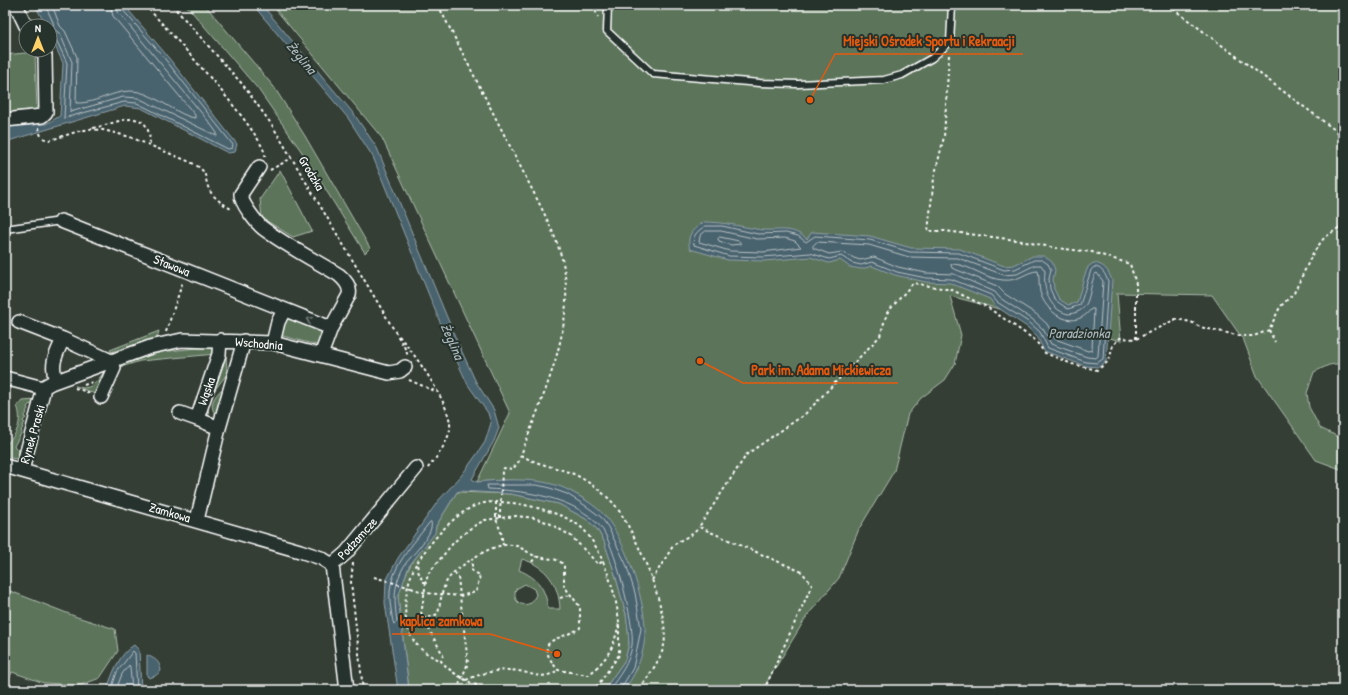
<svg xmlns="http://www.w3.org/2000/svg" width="1348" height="695" font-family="'Patrick Hand',sans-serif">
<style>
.green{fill:#5b745a;stroke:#adbaac;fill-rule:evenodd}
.water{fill:#4a636e;stroke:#92a1a8}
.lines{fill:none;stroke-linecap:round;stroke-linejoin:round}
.shore{stroke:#b7c1c5;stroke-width:1}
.lane-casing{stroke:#fff;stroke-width:9}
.street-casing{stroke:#fff;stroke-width:16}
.path{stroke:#fff;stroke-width:2;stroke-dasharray:3 3;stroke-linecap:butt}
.lane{stroke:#26332d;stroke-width:6}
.street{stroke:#26332d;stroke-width:13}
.path-bridge{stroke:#fff;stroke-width:2;stroke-dasharray:3 3;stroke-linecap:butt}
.oneway{stroke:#727a76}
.labels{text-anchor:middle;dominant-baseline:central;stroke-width:4;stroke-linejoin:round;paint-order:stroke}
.street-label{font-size:13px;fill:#fff;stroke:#26332d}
.water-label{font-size:14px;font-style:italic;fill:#aeb9be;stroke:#26332d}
.leader{fill:none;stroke:#e8590c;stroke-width:1.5}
.callout-dot{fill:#e8590c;stroke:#26332d;stroke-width:1.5}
.callout-label{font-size:14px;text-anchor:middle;font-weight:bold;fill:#e8590c;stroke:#26332d;stroke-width:4;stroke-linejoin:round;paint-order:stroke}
</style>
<rect width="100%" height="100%" fill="#343e35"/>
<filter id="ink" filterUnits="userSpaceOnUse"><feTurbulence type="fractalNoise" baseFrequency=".025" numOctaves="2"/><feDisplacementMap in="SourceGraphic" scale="8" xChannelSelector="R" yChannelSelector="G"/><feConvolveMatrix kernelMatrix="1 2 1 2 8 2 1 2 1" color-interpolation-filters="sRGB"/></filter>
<g filter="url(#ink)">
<path class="green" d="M186,5H205L274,87L305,136L370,248L365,253L306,158L258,89Z
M272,5H1343V363L1329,365L1314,372L1307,393L1309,407L1320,428L1343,439V470L1316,460L1257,376L1244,341L1212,295L1117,293L1121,341L950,296L961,335L955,364L945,380L921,398L908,414L894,471L859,529L839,578L807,616L762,690H623L637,669L645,629L611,525C577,480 530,477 477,482L510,413L382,138Z
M35,52L37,110L5,112V55Z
M280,170L312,231L293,237L262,218L260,199Z
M286,317L324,330L320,346L283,336L281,333Z
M159,331L157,338L111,352L110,350Z
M196,348H217L216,354L140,361L118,368L117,366L161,352Z
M226,353L227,374L210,396L208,406L209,418L203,414Z
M110,368L95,394L75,386C77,386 81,388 84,388C98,387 99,373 110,368Z
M225,386L218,417C206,406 215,395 225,386Z
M35,400V409L30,404L27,407L28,409L26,412L27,413L24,417L26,418L23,421L25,423L22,426L23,428L21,430L22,432L14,446L19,451L17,459L5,457V445C17,436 23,420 17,406L23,401Z
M457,492L511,494L559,504L586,519L597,529L604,541L615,574L626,614L628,629L629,644L625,660L604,690H409L398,597L401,585L411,564L434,533L436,526ZM522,559C546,566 559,584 560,609H548C546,589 538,578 519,570ZM525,584L534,589L536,595L531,603C520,608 512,600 516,589Z
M5,589L77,617L115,629L118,651L100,678L81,685L44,683L12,672L5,690Z"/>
<path class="water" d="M35,5H124L164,52L237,144L235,152L228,153L141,108L125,106L5,142V127L46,124L60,116L63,63L50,35V26H46Z
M253,5H262L354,114L377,148L456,339L476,382L494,410L499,428L494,441L472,479L477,482C505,479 545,477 570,491C581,497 595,505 604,515C625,539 644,597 645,628C646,649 637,675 623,690H604L625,660L629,644L628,629L626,614L615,574L604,541L597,529L586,519L559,504L511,494L460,491L457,492L436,526L435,533L409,566L398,597L409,690H398L385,603L386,581L398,558L438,501L461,476L477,454L485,442L491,423L488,413L468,385L448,342L373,157L348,118Z
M704,222C722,222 739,226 756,229C777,233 789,224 807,239L812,232L870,236L911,248L960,249L1004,266L1014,265L1033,256H1044L1052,262L1055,270L1053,279L1054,289L1059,299L1068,305L1077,303L1084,277L1088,267L1093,263C1104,264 1108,270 1112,280L1106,361L1099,367L1085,366L1044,351L1037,336L1027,327L994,305L990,299L950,283L926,282L895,275L872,266L861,269L850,267L840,260L829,263L810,257L764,261L728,260L690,249C686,235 693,229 704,222Z
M134,645L139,650L141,690H107C112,674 119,654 134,645Z
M147,655C155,659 160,661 161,671L155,676L149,678L147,676Z"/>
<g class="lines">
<path class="shore" d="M45,5L53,22L54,29L60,34L72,62L70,112L123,97L138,98L217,136V133L209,122L118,12L116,5
M52,5L60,26L65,31L77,57L76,103C98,104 117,87 139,92C157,96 181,117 195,118V115L113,16L110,5
M50,34L55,37L67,63L64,118L124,102L137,103L228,149L232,148L233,145L161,54L122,9L121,5
M705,226H722L758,234L786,233L798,236L806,242L815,236L870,240L910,252L959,253L1004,270L1015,269L1034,260H1042L1048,264L1051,270L1049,279L1050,289L1055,300L1068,309L1080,305L1091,270L1094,267C1102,267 1105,274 1108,281L1103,359L1097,363L1086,362L1048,348L1040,332L1030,323L997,302L991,295L951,279L926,278L897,272L872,262L861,265L852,263L841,256L829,259L810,253L763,257L729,256L694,245C691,236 698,231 705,226Z
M706,231H721L757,239L785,238L795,241L801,247L763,252L730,251L699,242L700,236Z
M720,237L739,241L741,244L731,245L719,241L718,239Z
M817,242L869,245L909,257L958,258L1004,275L1017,274L1035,265H1041L1045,271C1043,288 1048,309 1068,314C1093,312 1087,292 1095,274L1097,273L1103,281L1098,356L1096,358L1087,357L1051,344L1043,329L1032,319L1000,298L995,292L954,274L926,273L898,267L874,257L860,260L854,258L842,252L829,254L813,248V246Z
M953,264C971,265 985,279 1003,280C1019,282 1026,271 1038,271C1040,279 1038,287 1041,295C1049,316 1075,331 1091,309H1094L1092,350L1088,351L1055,339L1047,324L1036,314L1005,294L997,286L952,268L951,265Z
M431,522C435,533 413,554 406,563C393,583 394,600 397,622L394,624C392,620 392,614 391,609C384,573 409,550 429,523Z
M111,690L117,672L133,651L135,653L137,690
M116,690L122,674L129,665L130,667L132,690
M609,690C619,676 630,663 632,645C635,624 614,542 600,526C597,523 592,519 589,516C560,495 522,491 488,489L487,485H536L547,487L567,494L586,506L601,517L608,527L626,564L635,593L641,629L633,668L620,690"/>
<defs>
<path id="lane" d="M608,5L607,31L653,74L760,83L798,84L884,80L902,75L932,58L950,42L952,5
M5,229L61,221"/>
<path id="street" d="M16,5L26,26
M5,120L42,116L46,112L45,56L41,50
M259,167L241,194C240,202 257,224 264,229C287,246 314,260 339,275C345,280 351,287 349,295L331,328
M61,221L331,328L321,355
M19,322L63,339L111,361L114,368L101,397
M220,340L219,354L197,419L219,428L244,341
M273,343L278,322L284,310
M5,378L39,387L42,388L43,392L22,470
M56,381C50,363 56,355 63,339
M42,388L51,383L150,347L182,340L273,343L389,373L400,371L405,367
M180,413L197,419
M5,466L300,551L321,558L332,565
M197,520L219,428
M332,565L346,553L416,468
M332,565L347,690"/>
</defs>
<use href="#lane" class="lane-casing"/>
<use href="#street" class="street-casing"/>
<path class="path" d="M145,5C166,28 265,134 265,156
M172,5L243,85L272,125L406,350L408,357
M438,5L539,203C548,221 557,240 562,259C579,326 540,399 519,461L513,469L504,468L502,471L501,494
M593,5L598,17
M1168,5L1343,136
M949,55L944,137L934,178L928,231H945L1016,240L1056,248L1092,252L1130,264L1136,284V339
M39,127C40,136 41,139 51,140L79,131L90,129L103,130L130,137L190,162C213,173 201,179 212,194C218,201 226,206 233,210
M93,128C120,123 150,103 150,146
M270,170L292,158
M1269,330L1275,342
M166,332L183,281
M399,336C414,353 453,407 450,429C448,442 436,459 427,469
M409,380L437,392
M84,385L95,381
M75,388L90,393
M521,455C540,467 564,467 583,479C594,486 605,494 614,504C634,528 671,614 664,645C662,658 647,678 639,690
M496,502V519L501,532L503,545
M500,518V513
M532,562L536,556
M353,563L351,582L363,690
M416,564C404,587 398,628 420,648C426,654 434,657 441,661
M652,580L673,546C680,538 693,537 699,527
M426,582H423L418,571L417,563C430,542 458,508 484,503C502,500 523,504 541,509C555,513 573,519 584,530C603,551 617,595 619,623
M411,588L426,593L460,596L458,577L453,571
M560,598L570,595
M423,619L438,614C444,581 444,578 472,559
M466,680C480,674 494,670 509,670C529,670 540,683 558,670
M457,690L468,663L460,596L476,592L480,575L472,571V559C483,552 499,543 513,545C520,546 528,553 535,556C545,560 556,556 564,565V586L580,607V628C558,642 531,637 558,670L589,675C609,656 613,650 619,623V655L598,685L589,690
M488,690C471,683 454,676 441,661L443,655L421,615L426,582L428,574L454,542L472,527L485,520L516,516L535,518L549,523L571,536L598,564L602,562
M764,690L812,585L802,572L699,527L747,454L805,414L880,336L887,313L913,283L952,290L987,307L1035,340L1045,353L1072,364L1097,370L1109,361L1113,345L1120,338L1136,339L1176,319L1191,322L1200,327L1241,336H1254L1269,330L1280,307L1294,293L1313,253L1324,238L1343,225"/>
<use href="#lane" class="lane"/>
<use href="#street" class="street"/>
<path class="path-bridge" d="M500,513L501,494
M374,577L411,588"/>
</g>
<defs><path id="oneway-chevron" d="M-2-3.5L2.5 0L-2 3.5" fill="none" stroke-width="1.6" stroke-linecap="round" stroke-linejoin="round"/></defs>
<use class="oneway" href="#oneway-chevron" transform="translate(309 320) rotate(-158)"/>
</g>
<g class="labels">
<g class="street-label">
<text transform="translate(312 173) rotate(59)">Grodzka</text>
<text transform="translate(172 265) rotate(22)">Stawowa</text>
<text transform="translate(259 343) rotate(5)">Wschodnia</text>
<text transform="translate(206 391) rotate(-71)">Wąska</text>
<text transform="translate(32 434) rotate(-74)">Rynek Praski</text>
<text transform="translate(170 512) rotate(16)">Zamkowa</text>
<text transform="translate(357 538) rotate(-48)">Podzamcze</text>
</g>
<g class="water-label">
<text transform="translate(302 57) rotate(50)">Żeglina</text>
<text x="1079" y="332">Paradzionka</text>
<text transform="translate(453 341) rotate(67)">Żeglina</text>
</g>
</g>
<path class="leader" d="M810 100L835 54H1023M700 361L743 383H898M557 654L490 634H392"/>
<g class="callout-dot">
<circle cx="810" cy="100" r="4"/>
<circle cx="700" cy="361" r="4"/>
<circle cx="557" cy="654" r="4"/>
</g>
<g class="callout-label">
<text x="929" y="46">Miejski Ośrodek Sportu i Rekraacji</text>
<text x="821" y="375">Park im. Adama Mickiewicza</text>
<text x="441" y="626">kaplica zamkowa</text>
</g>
<rect width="1348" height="695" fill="none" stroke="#26332d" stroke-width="20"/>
<rect x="10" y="10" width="1328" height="675" fill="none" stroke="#fff" stroke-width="1.5" filter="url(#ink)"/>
<g transform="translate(38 38)"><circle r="19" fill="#26332d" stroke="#7d8581"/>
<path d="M0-3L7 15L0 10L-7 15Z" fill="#ffd166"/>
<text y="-6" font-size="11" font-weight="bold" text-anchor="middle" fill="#ffffff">N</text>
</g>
</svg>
